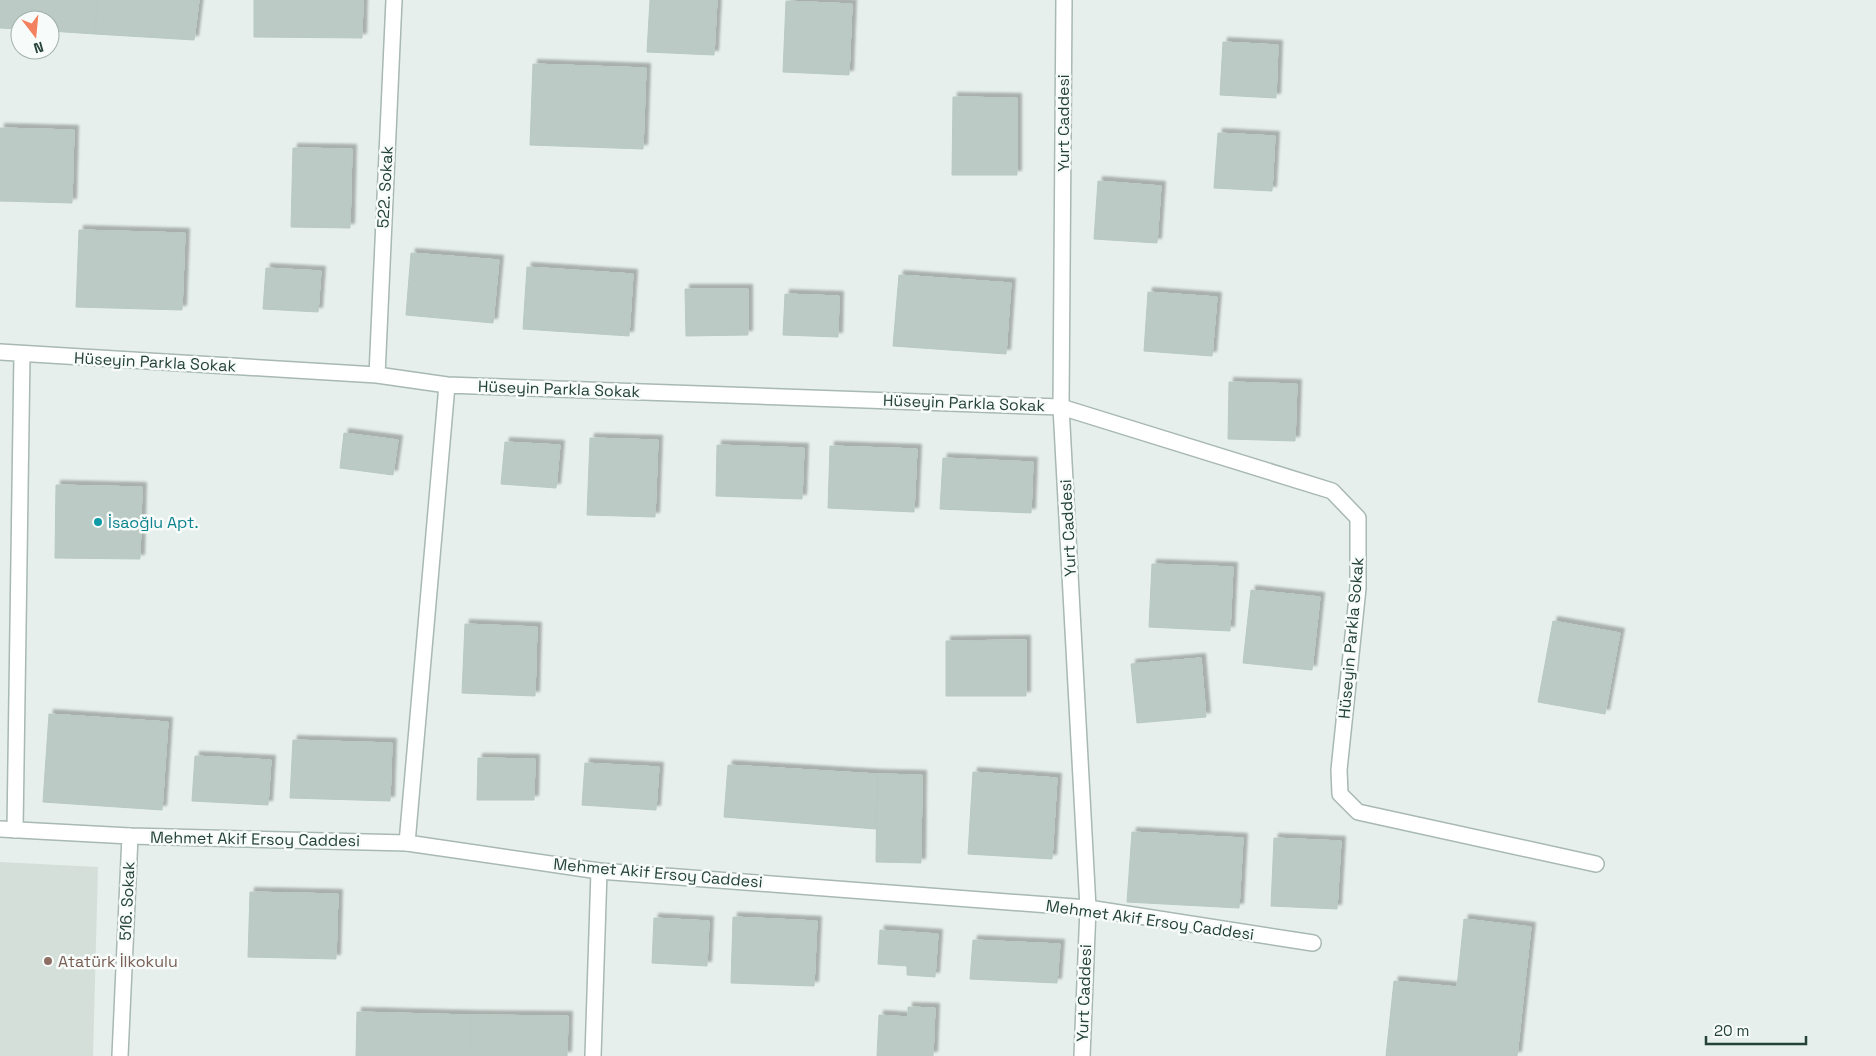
<svg xmlns="http://www.w3.org/2000/svg" width="1876" height="1056" font-family="'Space Grotesk',sans-serif">
<style>
.built{fill:#d4dfda}
.building{fill:#bbcac4;stroke:#b8c9c2;filter:url(#shadow)}
.lines{fill:none;stroke-linecap:round;stroke-linejoin:round}
.minor-casing{stroke:#a8b8b2;stroke-width:18}
.tertiary-casing{stroke:#a8b8b2;stroke-width:18}
.minor{stroke:#fff;stroke-width:15}
.tertiary{stroke:#fff;stroke-width:15}
.culture-dot{fill:#0f9aa8;stroke:#f7fbf9;stroke-width:2}
.education-dot{fill:#8d6e63;stroke:#f7fbf9;stroke-width:2}
.labels{text-anchor:middle;dominant-baseline:central;stroke-width:5;stroke-linejoin:round;paint-order:stroke}
.street-label{font-size:16px;fill:#244239;stroke:#f7fbf9}
.culture-label{font-size:16px;fill:#0d838f;stroke:#f7fbf9;text-anchor:start}
.education-label{font-size:16px;fill:#785e54;stroke:#f7fbf9;text-anchor:start}
</style>
<defs>
<filter id="shadow"><feDropShadow dx="4.5" dy="-4.5" stdDeviation="1" flood-color="#0004"/></filter>
</defs>
<rect width="100%" height="100%" fill="#e6efeb"/>
<path class="built" d="M0,862L98,867L93,1056H0Z"/>
<path class="building" d="M0,0H97L95,34L50,31V20H20V29L0,28Z
M97,0H199L194,40L95,34Z
M254,0H363L362,38L254,37Z
M650,0H717L714,55L647,52Z
M786,1L852,4L849,75L783,72Z
M1223,42L1278,45L1276,98L1220,95Z
M533,64L646,68L643,149L530,145Z
M953,97L1017,98V175H952Z
M0,128L74,130L72,203L0,201Z
M1218,133L1275,136L1272,191L1214,188Z
M293,148L352,149L350,228L291,227Z
M1098,181L1161,186L1157,243L1094,239Z
M79,230L185,233L182,310L76,307Z
M411,253L499,260L493,323L406,315Z
M527,267L633,274L629,336L523,329Z
M266,268L321,271L318,312L263,309Z
M899,275L1011,283L1006,354L893,346Z
M685,289H748V335L686,336Z
M1148,292L1217,297L1212,356L1144,351Z
M785,294L839,296L838,337L783,335Z
M1229,382L1297,384L1295,441L1228,439Z
M344,433L398,440L393,475L340,468Z
M590,438L658,440L655,517L587,515Z
M505,442L560,445L556,488L501,484Z
M717,445L804,448L802,499L716,496Z
M830,446L917,449L914,512L828,508Z
M943,458L1033,462L1031,513L940,509Z
M56,485L142,487L140,559L55,558Z
M1152,564L1233,567L1230,631L1149,627Z
M1251,590L1320,597L1312,670L1243,663Z
M1553,621L1620,633L1605,714L1538,702Z
M465,624L537,627L535,696L462,693Z
M1026,640V696H946V641Z
M1201,658L1206,717L1137,723L1131,664Z
M49,714L168,722L162,810L43,802Z
M293,740L392,743L390,801L290,798Z
M195,756L271,760L268,805L192,801Z
M478,758L535,759L534,800H477Z
M585,763L659,767L656,810L582,805Z
M728,765L877,774L876,829L724,817Z
M973,772L1057,778L1052,859L968,854Z
M877,774L922,775L921,863L876,862Z
M1132,832L1243,838L1239,908L1127,902Z
M1274,838L1341,841L1337,909L1271,906Z
M250,892L338,894L336,959L248,957Z
M733,917L817,921L814,986L731,983Z
M654,918L709,921L707,966L652,963Z
M1464,919L1531,927L1517,1056H1386L1394,981L1457,987Z
M880,930L938,934L935,977L907,975V966L878,964Z
M973,940L1060,944L1057,983L970,979Z
M908,1007L935,1008L933,1056H877L879,1015L908,1017Z
M357,1012L470,1015V1056H356Z
M470,1015L568,1016L567,1056H470Z"/>
<g class="lines">
<defs>
<path id="minor" d="M0,352L377,375L447,385L1061,407L1332,491L1358,518V588L1339,770L1340,794L1358,812L1596,864
M377,375L394,0
M15,830L22,354
M407,843L447,385
M120,1056L130,836
M593,1056L599,871"/>
<path id="tertiary" d="M1064,0L1061,407L1088,908L1082,1056
M0,829L130,836L407,843L599,871L1088,908L1313,943"/>
</defs>
<use href="#minor" class="minor-casing"/>
<use href="#tertiary" class="tertiary-casing"/>
<use href="#minor" class="minor"/>
<use href="#tertiary" class="tertiary"/>
</g>
<circle class="culture-dot" cx="98" cy="522" r="5"/>
<circle class="education-dot" cx="48" cy="961" r="5"/>
<g class="labels">
<g class="street-label">
<text transform="translate(1063 123) rotate(-90)">Yurt Caddesi</text>
<text transform="translate(385 187) rotate(-87)">522. Sokak</text>
<text transform="translate(155 362) rotate(3)">Hüseyin Parkla Sokak</text>
<text transform="translate(559 389) rotate(2)">Hüseyin Parkla Sokak</text>
<text transform="translate(964 403) rotate(2)">Hüseyin Parkla Sokak</text>
<text transform="translate(1068 528) rotate(-93)">Yurt Caddesi</text>
<text transform="translate(1351 638) rotate(-85)">Hüseyin Parkla Sokak</text>
<text transform="translate(255 839) rotate(1)">Mehmet Akif Ersoy Caddesi</text>
<text transform="translate(658 873) rotate(5)">Mehmet Akif Ersoy Caddesi</text>
<text transform="translate(127 901) rotate(-87)">516. Sokak</text>
<text transform="translate(1150 920) rotate(8)">Mehmet Akif Ersoy Caddesi</text>
<text transform="translate(1084 993) rotate(-88)">Yurt Caddesi</text>
</g>
<g class="culture-label">
<text x="108" y="522">İsaoğlu Apt.</text>
</g>
<g class="education-label">
<text x="58" y="961">Atatürk İlkokulu</text>
</g>
</g>
<g transform="translate(35 35) rotate(164)"><circle r="24" fill="#f7fbf9" stroke="#a3b1ac"/>
<path d="M0-4L9 19L0 12L-9 19Z" fill="#f3815f"/>
<text y="-8" font-size="14" font-weight="bold" text-anchor="middle" fill="#244239">N</text>
</g>
<path d="M1706 1036v8h100v-8" fill="none" stroke="#244239" stroke-width="2.5"/>
<text x="1714" y="1036" font-size="15" fill="#244239" stroke="#f7fbf9" stroke-width="4" paint-order="stroke">20 m</text>
</svg>
